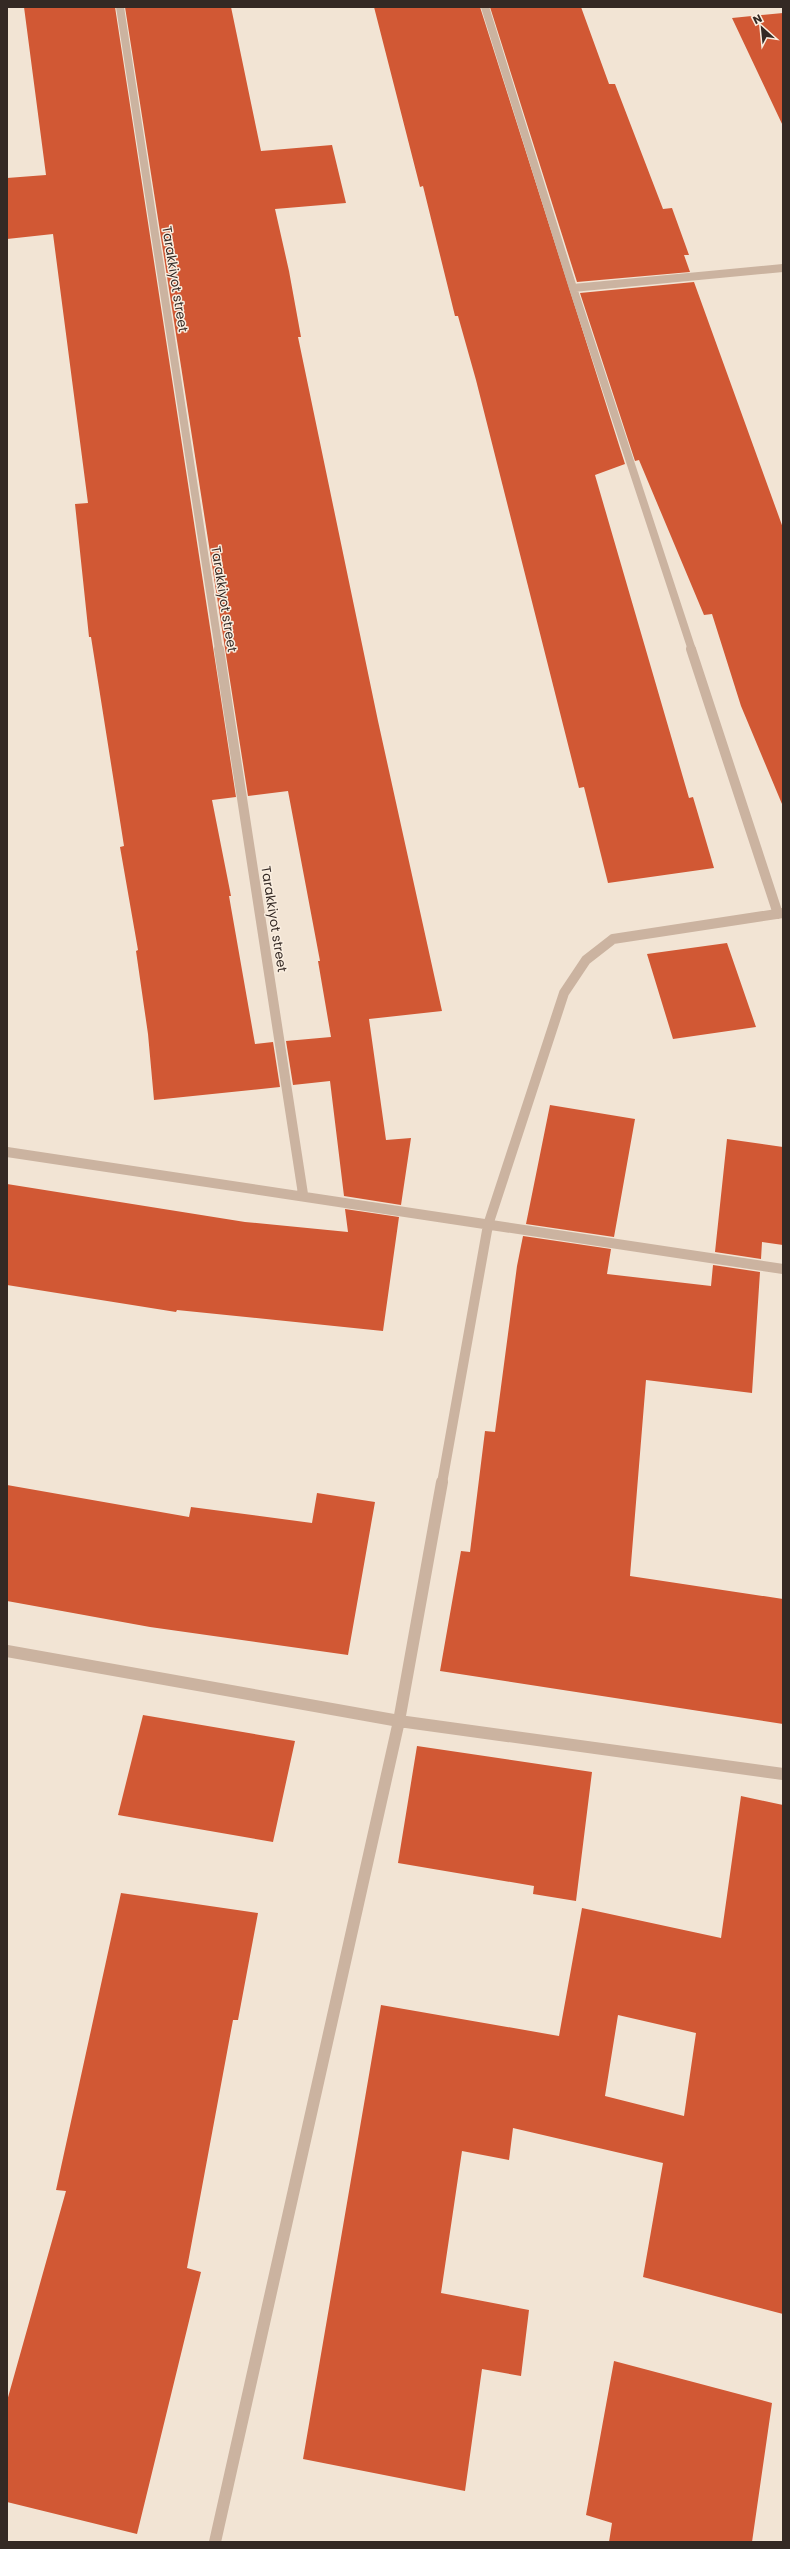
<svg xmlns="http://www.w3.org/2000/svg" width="790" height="2549" font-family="Poppins,sans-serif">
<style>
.building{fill:#d15834;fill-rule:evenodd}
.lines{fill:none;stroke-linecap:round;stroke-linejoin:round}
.minor-far2{stroke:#cbb3a0;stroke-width:8}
.minor-far1{stroke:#cbb3a0;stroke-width:10}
.minor{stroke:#cbb3a0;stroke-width:12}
.labels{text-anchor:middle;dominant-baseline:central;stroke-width:3;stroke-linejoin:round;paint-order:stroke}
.street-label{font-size:13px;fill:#342924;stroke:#faeee0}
</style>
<rect width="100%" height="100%" fill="#f2e4d4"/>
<path class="building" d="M24,7H115L236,797L212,800L231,896H229L255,1044L273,1042L280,1087L154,1100L148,1034L136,951L138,950L120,847L124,846L91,637H89L75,504L88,503L53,234L7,239V178L46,175Z
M125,7H231L261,151L332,145L346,203L275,209L289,271L301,337H298L378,721L442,1011L369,1019L386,1140L411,1138L401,1205L344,1196L330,1081L293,1085L286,1041L331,1037L318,961H320L288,791L248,796Z
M374,7H480L625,464L595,475L689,798L693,797L714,868L608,883L584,787L579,788L476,380L458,316H455L423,186L420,187Z
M490,7H581L609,84H615L663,209L672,208L689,255H684L690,272L577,282Z
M783,13V126L732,18Z
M694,282L783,528L782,804L741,706L712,614L704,615L639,460L635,461L580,293Z
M727,943L756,1027L673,1039L647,954Z
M550,1105L635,1119L614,1237L526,1224Z
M727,1139L783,1147V1245L762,1242L761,1259L715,1252Z
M7,1184L245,1222L348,1232L345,1209L399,1217L383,1331L177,1310L176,1312L7,1285Z
M523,1236L611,1249L607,1274L711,1286L713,1265L760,1272L752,1393L646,1380L630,1576L783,1599V1724L440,1671L461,1551L470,1552L485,1431L495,1432L517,1266Z
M7,1485L189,1517L191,1507L312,1523L317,1493L375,1502L348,1655L150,1627L7,1601Z
M143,1715L295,1741L273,1842L118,1815Z
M417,1746L592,1772L576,1901L533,1894L534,1886L398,1863Z
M741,1796L783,1805V2314L643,2277L663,2163L513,2128L509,2160L462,2151L441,2293L529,2310L521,2376L482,2369L465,2491L303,2459L381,2005L559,2036L582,1908L721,1938ZM618,2015L696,2033L684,2116L605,2096Z
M121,1893L258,1913L238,2020H233L187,2268L201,2272L137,2534L7,2502V2401L66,2191L56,2190Z
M614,2361L772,2403L752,2542H609L612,2523L586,2515Z"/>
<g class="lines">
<path class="minor-far2" d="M120,7L219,650
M485,7L573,288L692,650
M573,288L783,268"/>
<path class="minor-far1" d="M219,649L303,1194
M691,649L778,914
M7,1152L783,1269
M442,1483L488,1225L564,993L586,960L613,939L783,913"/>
<path class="minor" d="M7,1651L399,1721L783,1774
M215,2542L399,1721L442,1482"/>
</g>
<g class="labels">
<g class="street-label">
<text transform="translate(175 279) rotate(81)">Tarakkiyot street</text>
<text transform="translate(224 599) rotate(81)">Tarakkiyot street</text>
<text transform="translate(274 919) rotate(81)">Tarakkiyot street</text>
</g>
</g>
<rect width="790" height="2549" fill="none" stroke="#342924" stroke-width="16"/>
<g transform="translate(762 28) rotate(333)" stroke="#faeee0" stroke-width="3" paint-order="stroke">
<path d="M0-3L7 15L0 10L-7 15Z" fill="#342924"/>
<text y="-6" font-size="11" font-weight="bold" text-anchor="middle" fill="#342924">N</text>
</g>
</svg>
